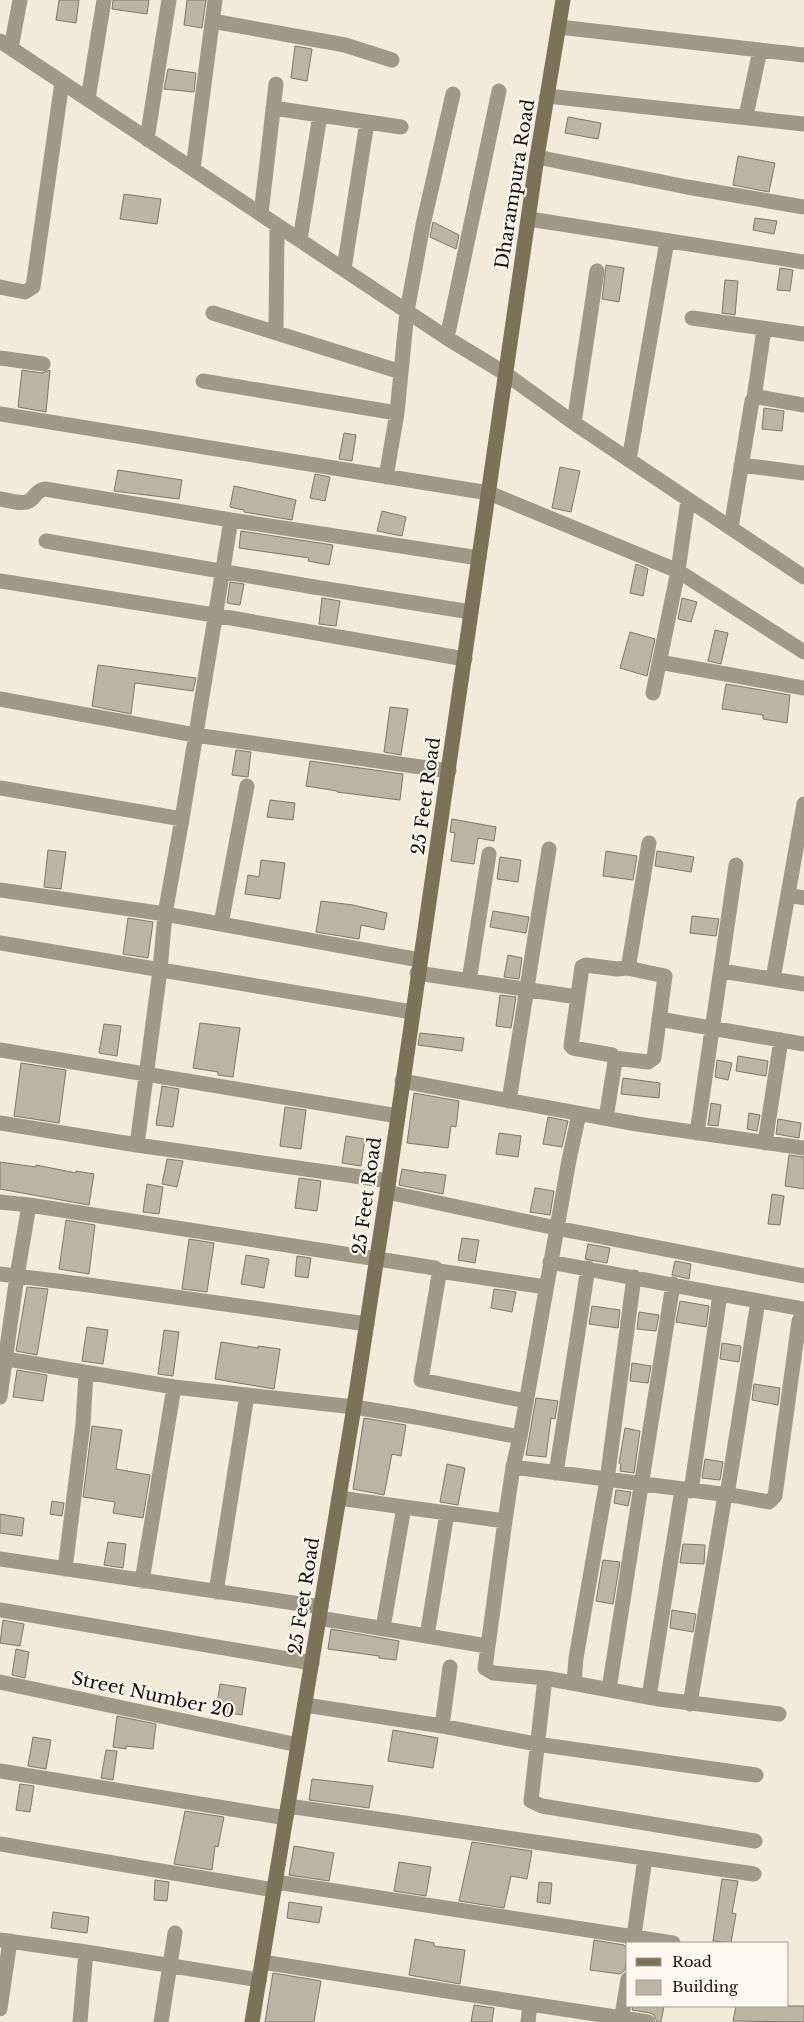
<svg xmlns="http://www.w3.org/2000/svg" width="804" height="2022" font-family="'Libre Baskerville',serif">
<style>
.building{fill:#bdb4a3;stroke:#7f7767}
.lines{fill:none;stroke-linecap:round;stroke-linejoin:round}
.street{stroke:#a09988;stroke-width:15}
.secondary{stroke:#7b7258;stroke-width:15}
.labels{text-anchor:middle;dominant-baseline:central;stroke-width:4.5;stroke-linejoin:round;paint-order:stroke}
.street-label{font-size:18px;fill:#15120c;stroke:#fff9ef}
</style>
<rect width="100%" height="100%" fill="#f4ebda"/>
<path class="building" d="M59,0H79L76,23L56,20Z
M113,0H149L147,14L112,9Z
M187,0H206L202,28L184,25Z
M295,46L312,49L307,81L291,78Z
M168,69L196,73L194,92L164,89Z
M568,117L601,123L598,139L565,133Z
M738,156L775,163L769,192L733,185Z
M124,194L161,199L157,224L120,219Z
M755,218L777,221L774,234L753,230Z
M433,222L459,235L456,249L430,237Z
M606,265L624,268L619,302L602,299Z
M780,268L793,270L790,291L777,290Z
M725,280L738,281L735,315L722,313Z
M22,370L42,373L50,370L46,412L18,407Z
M764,408L784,411L782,431L762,429Z
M344,433L356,435L352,461L339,459Z
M560,467L580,471L571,512L552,508Z
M118,470L182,480L179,499L114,491Z
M315,474L330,477L325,501L310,498Z
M234,486L296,500L292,520L244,512V510L230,507Z
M382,511L406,517L402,536L377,531Z
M241,531L333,545L329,565L308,561L309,558L239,548Z
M636,564L648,569L643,596L630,593Z
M230,582L244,584L240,605L227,603Z
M322,598L340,601L336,626L319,624Z
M682,598L697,602L691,622L678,619Z
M715,630L728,633L721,664L708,661Z
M630,632L655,639L647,676L620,668Z
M98,665L196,678L193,691L135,683L131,714L92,706Z
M726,684L790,695L787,723L763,719V715L722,709Z
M390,707L408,709L401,755L384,752Z
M236,750L251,752L248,777L232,775Z
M310,761L403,774L400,800L337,792V791L306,786Z
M270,800L295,803L293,820L267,817Z
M452,819L496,827L494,841L478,838L474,864L451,861L455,833L450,832Z
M48,850L66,852L61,889L44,887Z
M606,851L637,856L633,880L603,876Z
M657,851L694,857L691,872L655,866Z
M500,857L521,860L518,882L497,879Z
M261,860L285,863L280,899L245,894L248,875L259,877Z
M321,901L353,905L387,913L384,930L361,925L359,939L316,932Z
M493,911L529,917L526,933L490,927Z
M692,916L719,919L716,936L690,933Z
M128,918L153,922L148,958L123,954Z
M508,955L522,958L519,979L504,977Z
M500,995L516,997L511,1028L496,1026Z
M200,1023L240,1028L233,1077L218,1075V1072L193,1068Z
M104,1024L121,1026L117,1056L99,1053Z
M420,1033L464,1038L462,1051L418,1045Z
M738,1056L768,1061L766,1076L736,1071Z
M717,1060L732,1063L728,1080L715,1077Z
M21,1063L66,1070L59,1123L14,1116Z
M623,1078L660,1083L659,1098L621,1094Z
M162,1086L179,1089L173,1127L156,1125Z
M414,1093L459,1101L456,1127L451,1126L448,1148L407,1143Z
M711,1103L721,1105L718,1126L708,1125Z
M285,1107L306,1110L301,1149L280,1146Z
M749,1113L760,1115L757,1131L747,1129Z
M548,1117L568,1121L562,1147L543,1144Z
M778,1119L801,1123L799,1138L776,1134Z
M499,1133L521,1136L518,1157L496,1154Z
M346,1136L365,1139L361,1166L342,1163Z
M789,1155L804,1157V1189L785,1186Z
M167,1159L183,1161L177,1187L162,1184Z
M0,1162L36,1167V1165L76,1173V1171L94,1174L89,1205L0,1189Z
M402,1169L424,1173V1172L446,1175L443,1194L399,1185Z
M299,1178L321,1181L317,1211L295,1208Z
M147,1184L163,1187L159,1214L143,1212Z
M535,1188L554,1191L550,1215L530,1212Z
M772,1194L784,1196L780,1225L768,1224Z
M66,1220L95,1225L89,1274L59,1269Z
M462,1238L479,1240L475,1263L458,1260Z
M189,1239L214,1243L207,1292L182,1289Z
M588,1244L610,1248L607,1263L585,1259Z
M246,1255L269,1259L264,1288L241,1284Z
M297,1256L311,1258L308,1278L295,1276Z
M675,1261L691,1264L689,1279L672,1275Z
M27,1287L48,1289L37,1355L16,1351Z
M494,1289L516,1292L512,1312L491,1308Z
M680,1301L709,1306L706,1327L676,1322Z
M592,1306L620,1310L618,1328L589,1324Z
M639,1312L659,1315L656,1331L637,1329Z
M87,1327L108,1330L103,1364L82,1361Z
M164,1330L179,1332L173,1376L158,1374Z
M221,1342L258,1348V1346L280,1349L274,1389L215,1379Z
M722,1343L741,1346L739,1362L720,1359Z
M632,1363L651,1366L648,1383L630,1381Z
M17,1370L47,1375L43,1401L13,1397Z
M754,1384L780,1388L778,1405L752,1400Z
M536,1398L558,1401L555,1419L551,1418L546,1457L526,1455Z
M364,1418L406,1425L401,1456L392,1454L384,1495L353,1489Z
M92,1426L122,1430L116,1469L150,1475L143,1518L113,1513L115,1502L83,1497Z
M625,1428L640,1431L634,1473L620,1471L621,1464L619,1463Z
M705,1459L723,1462L720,1480L702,1478Z
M447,1464L465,1468L458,1505L440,1502Z
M616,1490L631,1492L628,1506L614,1503Z
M52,1501L64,1503L62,1516L50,1514Z
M0,1514L24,1518L22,1536L0,1533Z
M108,1542L126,1544L123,1568L104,1565Z
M683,1544L705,1545L704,1564L680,1563Z
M603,1560L620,1562L613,1604L596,1601Z
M672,1610L696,1614L693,1632L670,1628Z
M3,1620L24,1624L20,1646L0,1643Z
M331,1629L399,1641L396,1660L379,1658V1656L328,1649Z
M16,1649L29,1652L25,1678L12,1675Z
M220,1684L246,1688L242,1715L216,1711Z
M117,1716L156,1724L153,1749L126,1746V1749L113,1747Z
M393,1730L438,1738L433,1768L388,1761Z
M33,1737L51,1740L46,1769L28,1766Z
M106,1750L117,1751L113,1780L101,1778Z
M312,1779L373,1786L369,1808L309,1800Z
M20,1784L34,1786L30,1812L16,1810Z
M185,1811L224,1817L218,1847L215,1846L212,1870L174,1864Z
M472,1842L532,1851L527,1879L511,1876L504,1908L459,1901Z
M294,1846L334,1853L329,1881L289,1875Z
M399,1862L431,1867L426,1896L394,1891Z
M722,1879L738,1881L732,1913L736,1914L731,1943L713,1941Z
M155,1880L169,1882L167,1901L154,1900Z
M539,1882L552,1883L550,1904L537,1902Z
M289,1902L322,1907L319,1923L287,1918Z
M53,1912L89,1917L87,1933L51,1928Z
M415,1939L434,1943V1946L465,1950L460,1984L409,1975Z
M594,1940L624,1945L628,1951L625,1970L620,1974L590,1970Z
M273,1973L321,1981L314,2022H265Z
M474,2005L494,2008L492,2022H471Z
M633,2006H664L661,2022H657L654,2015L650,2013L632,2010Z
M736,2006H804V2022L733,2021Z"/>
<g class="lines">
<path class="street" d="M212,21L345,45L392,60
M559,27L804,55
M0,41L447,338L506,374L574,423L804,577
M11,48L20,0
M547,96L804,124
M88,99L104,0
M273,108L401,127
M746,116L760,50
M147,139L169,0
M537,157L687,187L804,207
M193,169L215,0
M261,214L276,84
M529,219L804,262
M300,240L320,115
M344,269L367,122
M0,287L25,292L33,287L62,82
M213,313L401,372
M692,318L804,334
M276,333L277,225
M447,338L499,91
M0,358L43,364
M203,381L397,413
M754,398L764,329
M0,414L489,493L678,571L804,652
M574,423L597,271
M629,460L667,241
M741,465L804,473
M386,477L397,413L407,311L423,225L453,94
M0,499C8,500 22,505 29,501C36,497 36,490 45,489L231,520L182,819L0,788
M231,520L479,558
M731,528L752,401L754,398L758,397L804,405
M46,541L314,587L471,612
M0,581L214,615L465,659
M659,662L804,688
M653,693L678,571L688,500
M0,699L195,735L449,771
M0,890L165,914L420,960
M788,895L804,898
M221,924L247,786
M0,943L412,1012
M721,971L804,984
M417,973L577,997
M773,979L804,804
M469,981L489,854
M659,1019L804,1044
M0,1050L398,1116
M614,1058L648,1062L654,1058L665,976L627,968
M402,1081L637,1124L804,1148
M509,1101L549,849
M606,1118L615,1062L612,1055L573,1048L571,1046L582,967L586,965L617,969L627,968L629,963L649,843
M0,1123L137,1145L389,1181
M697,1133L736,865
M765,1143L781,1040
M137,1145L160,970L165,914L182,819
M387,1192L556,1228L804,1276
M0,1202L29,1205L435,1268L439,1271V1275L421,1380L526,1401
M550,1262L720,1294L691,1491
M439,1271L546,1287
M0,1274L89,1285L367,1324
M720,1294L804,1309
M0,1358L174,1387L354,1407L415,1417L520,1437L513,1467L737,1496L769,1502L775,1496L799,1321L804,1313
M0,1397L17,1276L29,1205
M520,1437L569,1160L579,1114
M556,1473L588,1268
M727,1495L758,1301
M339,1498L505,1521L513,1467
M505,1521L485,1668L493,1673L545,1678
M0,1559L321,1607
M65,1569L83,1424L86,1373
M142,1581L174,1387
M216,1592L247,1395
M0,1610L312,1663
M319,1618L487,1646
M383,1628L404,1507
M427,1636L447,1513
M0,1682L298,1745
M574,1683L576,1658L607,1480L634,1277
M609,1689L673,1284
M649,1697L682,1490
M690,1704L725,1495
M305,1705L442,1726L536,1744L756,1775
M442,1726L450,1667
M0,1771L286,1818
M288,1806L754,1874
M755,1841L542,1806L531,1801L545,1678L659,1699L779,1714
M0,1844L274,1890
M276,1882L673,1943
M0,1940L86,1952L259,1980
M633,1943L645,1858
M262,1962L530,2004L528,2022
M530,2004L648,2022
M0,2009L10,1941
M80,2022L86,1952
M161,2022L175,1933
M621,2022L628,1979"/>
<path class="secondary" d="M252,2022L354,1407L387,1192L537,157L563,0"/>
</g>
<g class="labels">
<g class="street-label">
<text transform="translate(515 184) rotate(-81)">Dharampura Road</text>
<text transform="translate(426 796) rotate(-82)">25 Feet Road</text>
<text transform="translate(367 1196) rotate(-82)">25 Feet Road</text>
<text transform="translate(304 1596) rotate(-81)">25 Feet Road</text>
<text transform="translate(153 1695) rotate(12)">Street Number 20</text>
</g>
</g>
<rect x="626" y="1942" width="162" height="65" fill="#fff9ef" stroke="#a19d94"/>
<rect x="636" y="1958" width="25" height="8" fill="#7b7258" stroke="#a19d94"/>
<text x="672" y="1967" font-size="15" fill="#15120c">Road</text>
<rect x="636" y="1980" width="25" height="15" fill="#bdb4a3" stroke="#a19d94"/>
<text x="672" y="1992" font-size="15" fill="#15120c">Building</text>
</svg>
